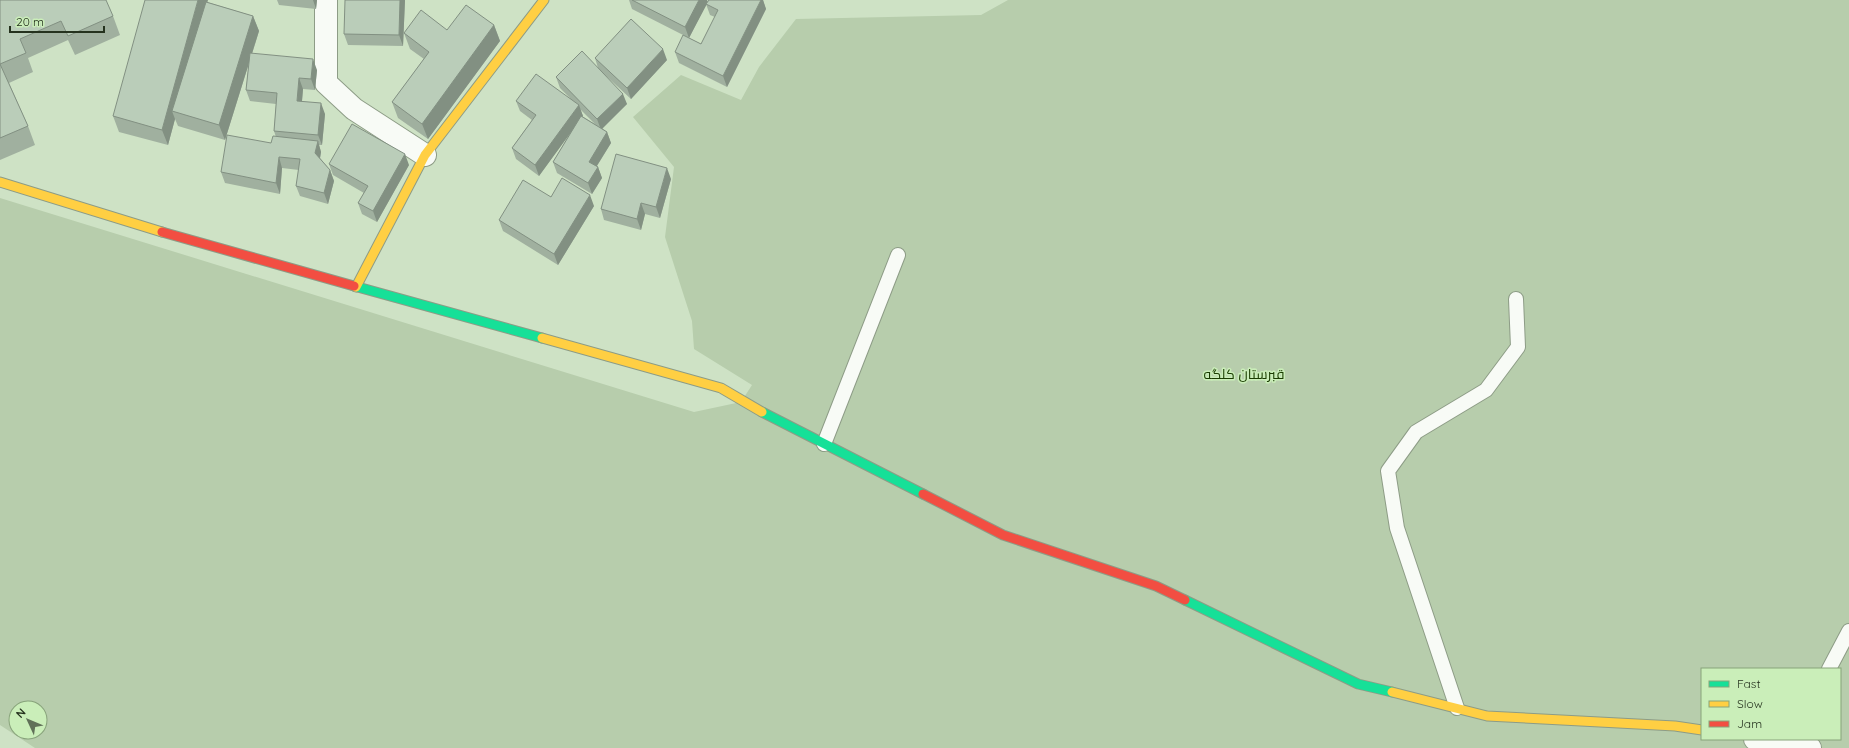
<svg xmlns="http://www.w3.org/2000/svg" width="1849" height="748" font-family="Quicksand,Cairo,sans-serif">
<style>
.green{fill:#b7cdac;fill-rule:evenodd}
.lines{fill:none;stroke-linecap:round;stroke-linejoin:round}
.lane-casing{stroke:#8d9c86;stroke-width:16}
.street-casing{stroke:#8d9c86;stroke-width:24}
.fast-casing{stroke:#8d9c86;stroke-width:11}
.slow-casing{stroke:#8d9c86;stroke-width:11}
.jam-casing{stroke:#8d9c86;stroke-width:11}
.lane{stroke:#f8fbf6;stroke-width:14}
.street{stroke:#f8fbf6;stroke-width:22}
.fast{stroke:#16e098;stroke-width:9}
.slow{stroke:#ffcf43;stroke-width:9}
.jam{stroke:#f24e42;stroke-width:9}
.wall{fill:#a0b09f;fill-rule:evenodd}
.shaded-wall{fill:#829082}
.building{fill:#bacdb9;stroke:#829082}
.labels{text-anchor:middle;dominant-baseline:central;stroke-width:3;stroke-linejoin:round;paint-order:stroke}
.park-label{font-size:14px;fill:#1a3c01;stroke:#caeeb9}
</style>
<rect width="100%" height="100%" fill="#cee2c5"/>
<path class="green" d="M1008,0H1849V748H35L0,725V198L694,412L741,402L752,385L694,349L692,321L665,237L674,167L633,117L681,75L741,100L759,67L796,19L981,15ZM1702,669H1840V739H1702ZM16,708H40V732H16Z"/>
<g class="lines">
<defs>
<path id="lane" d="M824,444L898,255
M1829,669L1849,631
M1457,708L1397,528L1388,471L1416,432L1486,390L1518,347L1516,299"/>
<path id="street" d="M326,0V83L354,109L425,155
M1755,739L1810,748"/>
<path id="fast" d="M354,286L542,338
M762,412L923,494
M1185,600L1358,684L1392,692"/>
<path id="slow" d="M0,182L162,232
M356,287L425,155L544,0
M542,338L721,388L762,412
M1392,692L1487,716L1675,726L1702,730"/>
<path id="jam" d="M162,232L354,286
M923,494L1003,535L1156,586L1185,600"/>
</defs>
<use href="#lane" class="lane-casing"/>
<use href="#street" class="street-casing"/>
<use href="#fast" class="fast-casing"/>
<use href="#slow" class="slow-casing"/>
<use href="#jam" class="jam-casing"/>
<use href="#lane" class="lane"/>
<use href="#street" class="street"/>
<use href="#fast" class="fast"/>
<use href="#slow" class="slow"/>
<use href="#jam" class="jam"/>
</g>
<path class="wall" d="M0,0L113,16L120,35L75,55L68,40L28,58L33,72L9,83L28,126L35,145L0,160Z
M277,0H317L316,9L279,5Z
M405,0L403,46L348,45L344,34Z
M629,0H707V2L709,0H763L766,9L727,87L679,63L675,52L689,38L632,9ZM706,4L710,15L715,17L701,44L689,38Z
M207,2L253,16L259,31L252,54L317,70L315,90L303,89L302,101L325,114L322,145H319L321,152L320,158L330,170L334,181L328,204L300,196L296,186L299,170L282,168L280,194L225,183L221,172L271,143L276,137L274,131L276,104L250,101L246,90L249,63L225,140L178,126L175,119L168,145L119,132L113,116Z
M494,25L500,41L428,139L398,118L392,102L424,59L410,49L404,33L447,30Z
M595,58L667,60L631,99L604,74L627,104L602,128L607,132L611,143L597,166L598,167L602,178L592,194L557,173L553,162L573,128L539,176L516,159L512,148L532,120L520,111L516,101L570,98L560,88L556,77L598,68ZM580,109L595,124L582,116H583Z
M329,164L409,165L377,222L362,214L358,203L364,193L333,175Z
M671,179L660,218L645,214L641,230L604,220L601,209Z
M551,197L594,206L558,265L503,231L499,220Z"/>
<path class="shaded-wall" d="M198,0H208L177,112L172,111L175,119L168,145L162,130Z
M313,0H317L316,9Z
M400,0H405L403,46L399,35Z
M699,0H707L708,2L689,38L685,27Z
M761,0H763L766,9L727,87L723,76Z
M253,16L259,31L225,140L219,125Z
M494,25L500,41L428,139L422,124Z
M663,49L667,60L631,99L627,88Z
M313,59L317,70L315,90L311,79Z
M299,78L303,89L301,112L297,101Z
M623,94L627,104L601,130L597,119Z
M321,103L325,114L322,145L318,135Z
M579,105L583,116L539,176L535,165Z
M607,132L611,143L593,172L589,162Z
M318,141L321,152L319,164L315,153Z
M405,154L409,165L377,222L373,211Z
M279,157L282,168L280,194L276,183Z
M598,167L602,178L592,194L588,183Z
M667,168L671,179L660,218L656,207Z
M330,170L334,181L328,204L324,193Z
M590,195L594,206L558,265L554,254Z
M641,203L645,214L641,230L637,219Z"/>
<path class="building" d="M0,0H106L113,16L68,36L61,21L20,39L26,53L0,64L28,126L0,138Z
M145,0H198L162,130L113,116Z
M345,0H400L399,35L344,34Z
M632,0H699L685,27Z
M709,0H761L723,76L675,52L683,35L701,44L718,10L706,4Z
M206,2L253,16L219,125L172,111Z
M466,5L494,25L422,124L392,102L429,52L404,33L421,10L447,30Z
M631,19L663,49L627,88L595,58Z
M582,51L623,94L597,119L556,77Z
M250,53L313,59L311,79L299,78L297,101L321,103L318,135L274,131L277,93L246,90Z
M536,74L579,105L535,165L512,148L536,115L516,101Z
M581,116L607,132L589,162L598,167L588,183L553,162Z
M352,124L405,154L373,211L358,203L368,186L329,164Z
M227,135L271,143L273,136L318,141L315,153L330,170L324,193L296,186L300,159L279,157L276,183L221,172Z
M616,154L667,168L656,207L641,203L637,219L601,209Z
M562,178L590,195L554,254L499,220L523,180L551,197Z"/>
<g class="labels">
<g class="park-label">
<text x="1244" y="374">قبرستان کلگه</text>
</g>
</g>
<rect x="1701" y="668" width="140" height="72" fill="#caeeb9" stroke="#88a37b"/>
<rect x="1709" y="681" width="20" height="6" fill="#16e098" stroke="#88a37b"/>
<text x="1737" y="688" font-size="12" fill="#25321e">Fast</text>
<rect x="1709" y="701" width="20" height="6" fill="#ffcf43" stroke="#88a37b"/>
<text x="1737" y="708" font-size="12" fill="#25321e">Slow</text>
<rect x="1709" y="721" width="20" height="6" fill="#f24e42" stroke="#88a37b"/>
<text x="1737" y="728" font-size="12" fill="#25321e">Jam</text>
<g transform="translate(28 720) rotate(314)"><circle r="19" fill="#caeeb9" stroke="#88a37b"/>
<path d="M0-3L7 15L0 10L-7 15Z" fill="#607058"/>
<text y="-6" font-size="11" font-weight="bold" text-anchor="middle" fill="#25321e">N</text>
</g>
<path d="M10 26v6h94v-6" fill="none" stroke="#25321e" stroke-width="2"/>
<text x="16" y="26" font-size="12" fill="#25321e" stroke="#caeeb9" stroke-width="3" paint-order="stroke">20 m</text>
</svg>
